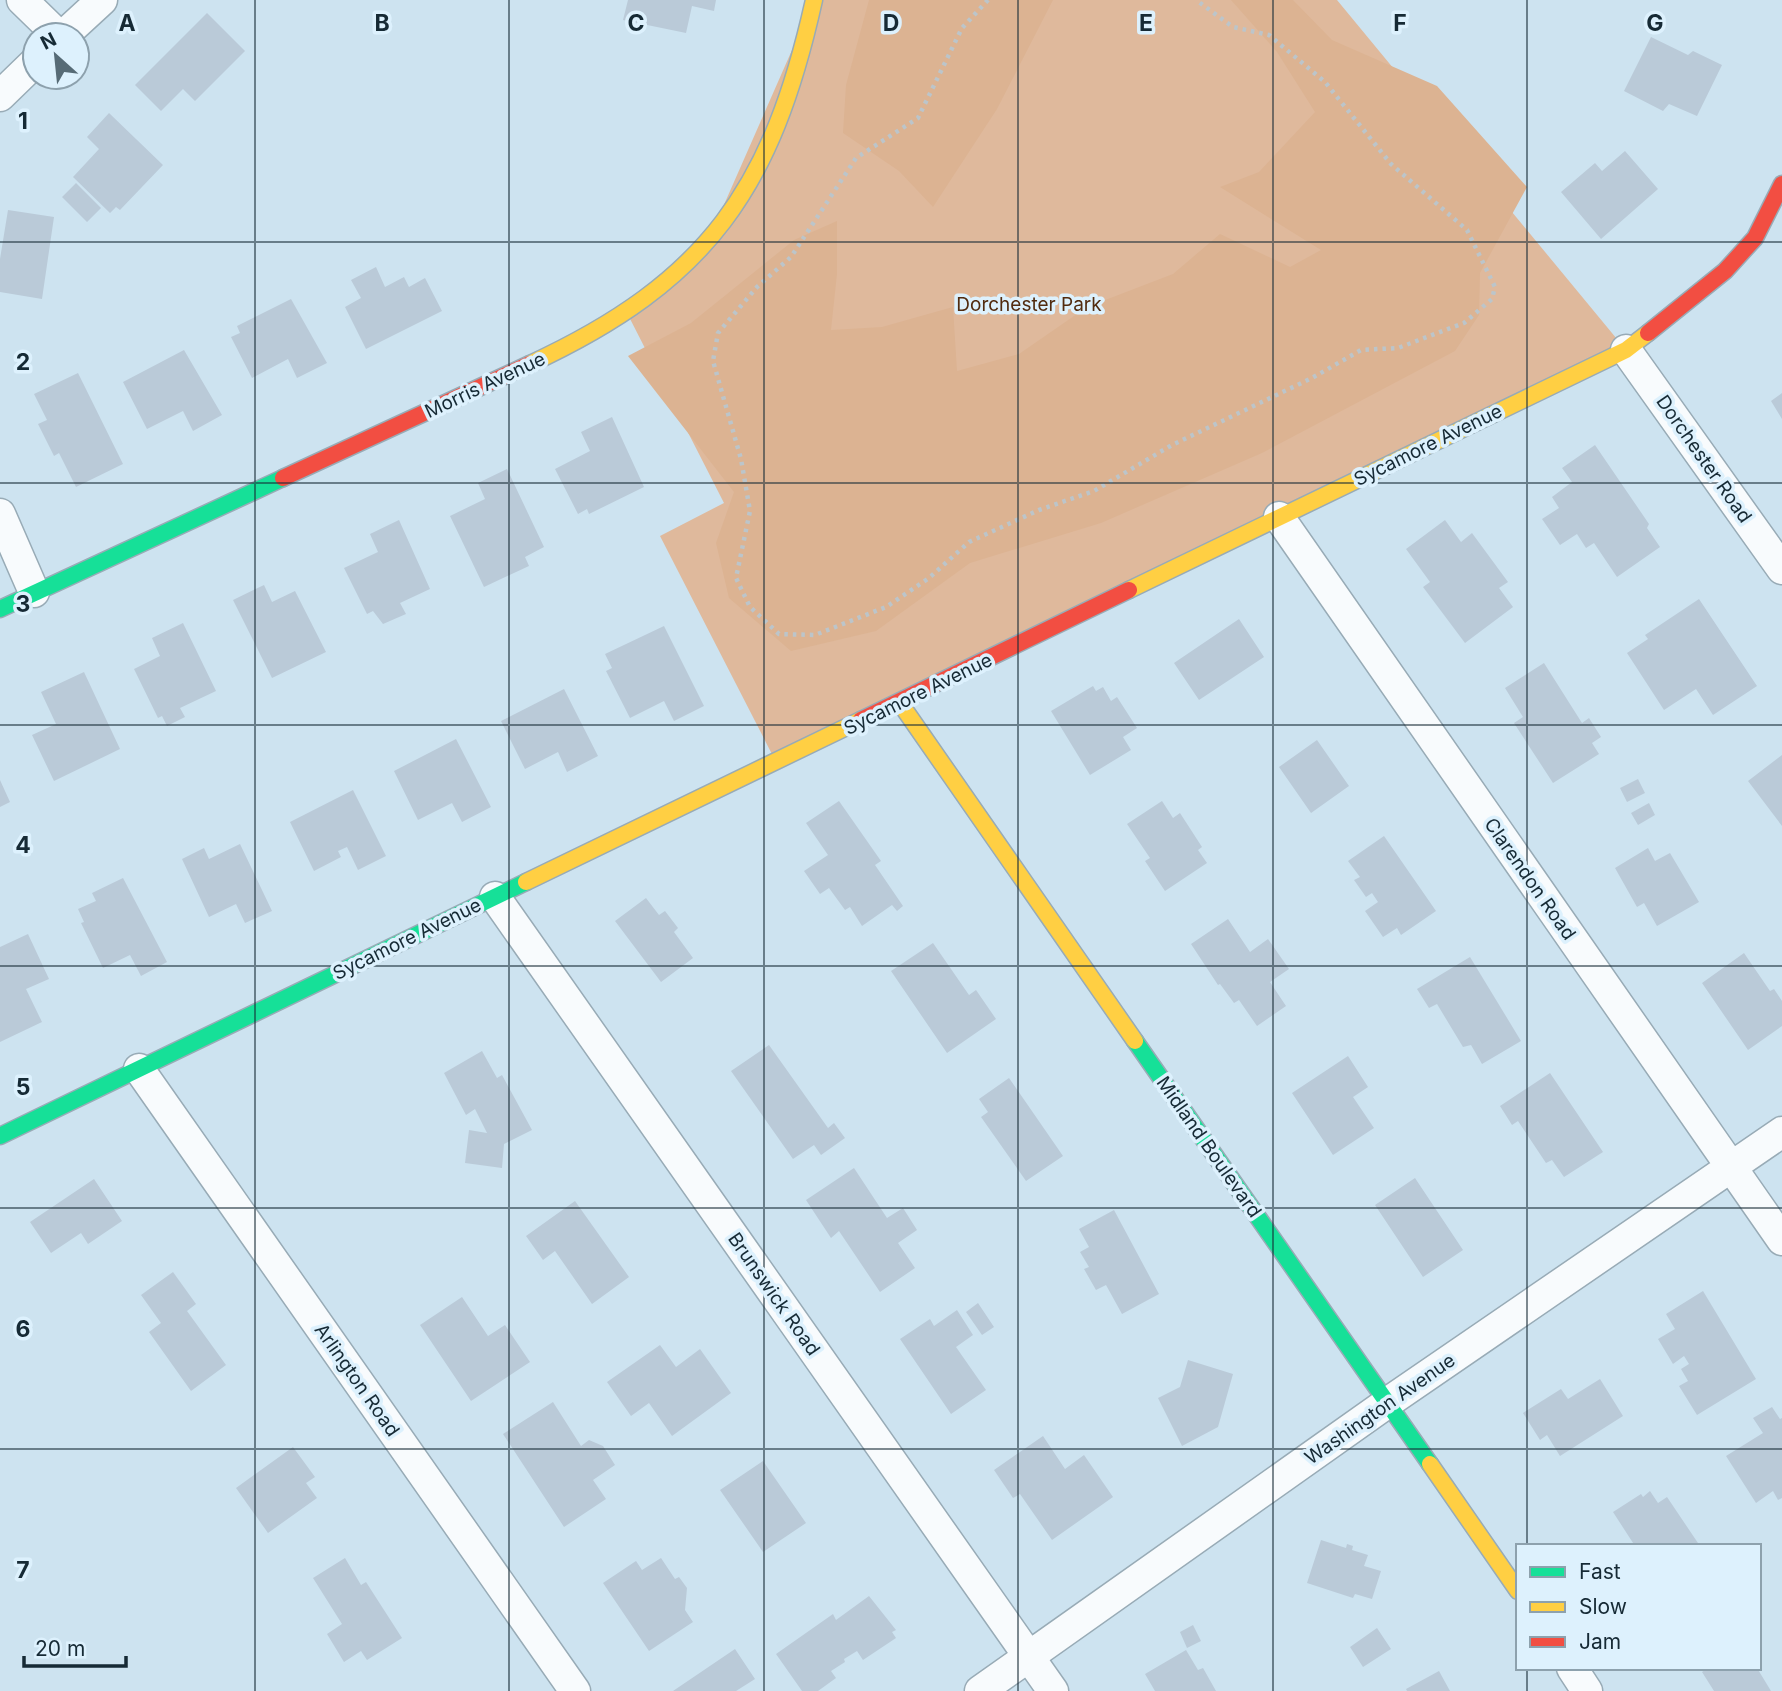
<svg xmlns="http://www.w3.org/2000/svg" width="1782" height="1691" font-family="Inter,sans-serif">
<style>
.green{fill:#dfb99c}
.forest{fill:#dcb392}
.building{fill:#bacad8}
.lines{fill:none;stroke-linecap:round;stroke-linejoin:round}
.street-casing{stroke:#98abb6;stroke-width:33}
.fast-casing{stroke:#98abb6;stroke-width:19}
.slow-casing{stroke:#98abb6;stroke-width:19}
.jam-casing{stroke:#98abb6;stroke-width:19}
.path{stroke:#bcc5ca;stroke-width:4.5;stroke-dasharray:3.5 5;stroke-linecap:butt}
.street{stroke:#f8fbfd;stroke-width:30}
.fast{stroke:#16e098;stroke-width:16}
.slow{stroke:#ffcf43;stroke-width:16}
.jam{stroke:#f24e42;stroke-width:16}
.grid{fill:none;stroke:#162a35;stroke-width:2;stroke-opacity:0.55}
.labels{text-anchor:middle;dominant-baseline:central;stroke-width:7;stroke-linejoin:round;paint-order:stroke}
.park-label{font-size:19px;fill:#512b0f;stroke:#ddf1fd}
.street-label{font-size:19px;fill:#162a35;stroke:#ddf1fd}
.grid-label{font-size:23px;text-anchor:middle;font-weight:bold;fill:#162a35;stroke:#ddf1fd;stroke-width:7;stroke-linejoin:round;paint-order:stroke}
</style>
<rect width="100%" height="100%" fill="#cde3f0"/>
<path class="green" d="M814,0H1337L1626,350L776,762L660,536L724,503L625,309L708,241Z"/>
<path class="forest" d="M869,0H1053L997,109L933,207L899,171L843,133L846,85Z
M1231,0H1293L1332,40L1437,86L1527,187L1480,273L1479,315L1455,351L1262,453L1101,523L970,563L876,631L791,651L729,598L716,543L734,492L628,356L691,323L794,240L837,221V274L831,330L882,327L953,307L957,371L1019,354L1087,307L1173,274L1220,234L1290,267L1321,250L1220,187L1259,172L1315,112L1277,52Z"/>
<path class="building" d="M628,0H716L714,11L692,6L686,33L623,20Z
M207,13L245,51L195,101L183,89L161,111L135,85Z
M1651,37L1688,55L1693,51L1722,65L1697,116L1669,104L1663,111L1624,91Z
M109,113L163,165L120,210L116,207L110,213L73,177L99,149L87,137Z
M1625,151L1658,189L1601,239L1561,192L1595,163L1602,171Z
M76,183L101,208L87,222L62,197Z
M8,210L54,217L42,299L0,292V259Z
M376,267L385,287L404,277L409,287L425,278L442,311L366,349L345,307L361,298L351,280Z
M291,299L327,363L297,378L288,359L252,378L231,337L240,333L237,326Z
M184,350L222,415L193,431L183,411L147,429L123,382Z
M78,373L123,464L76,487L59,453L54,456L38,424L47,420L34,394Z
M1782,393V419L1771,401Z
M612,417L644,487L589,514L587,509L578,514L555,469L590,451L581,432Z
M1595,445L1649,524L1647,528L1660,547L1617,577L1594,543L1586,548L1577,534L1560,545L1542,519L1559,508L1552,497L1572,482L1562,468Z
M507,469L544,547L525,557L529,566L484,587L450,516L485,499L478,483Z
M399,520L430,589L400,603L406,614L383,624L373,611L367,614L344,568L378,552L370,534Z
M1445,520L1461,542L1472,533L1508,582L1499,588L1513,607L1465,643L1423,587L1430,582L1406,549Z
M264,585L272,602L295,591L326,652L272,678L233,600Z
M1699,599L1757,686L1713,715L1696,689L1664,710L1627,653L1648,639L1645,635Z
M1239,619L1264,657L1199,700L1174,663Z
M183,623L216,691L180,708L185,717L167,726L162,716L158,718L134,669L160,656L152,638Z
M664,626L704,706L674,721L664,701L630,718L606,671L612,668L605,654Z
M1544,663L1582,723L1589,718L1601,737L1592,743L1599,754L1553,783L1514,723L1523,717L1505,688Z
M84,672L120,749L54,781L32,735L56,724L41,692Z
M1093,686L1096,691L1103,687L1111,701L1117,697L1137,728L1123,737L1131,750L1090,775L1051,711Z
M564,689L598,756L567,772L558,752L525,769L501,721Z
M456,739L491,807L462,822L452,803L418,820L394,771Z
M1317,740L1349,786L1311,813L1279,767Z
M1782,755V826L1748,781Z
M1638,779L1645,793L1627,802L1620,788Z
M0,780L10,802L0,807Z
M353,790L386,856L358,870L347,847L338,851L341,857L314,871L290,822Z
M839,801L881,861L875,865L903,906L897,911L892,905L862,926L850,907L845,910L829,888L820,894L804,871L828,855L806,823Z
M1162,801L1173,818L1180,813L1202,847L1198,850L1207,863L1165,891L1145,861L1150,858L1127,824Z
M1649,803L1655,815L1638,825L1631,813Z
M1384,836L1436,911L1401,935L1397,928L1383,937L1365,911L1378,902L1372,893L1366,897L1354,880L1360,877L1348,861Z
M240,844L272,911L245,923L236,904L209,917L182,859L204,848L209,859Z
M1648,848L1655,861L1670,853L1699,902L1657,926L1644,903L1637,907L1615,868Z
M123,878L167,962L141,976L130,955L103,968L81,923L84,922L78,909L96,901L92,893Z
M646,898L659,915L665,911L678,928L674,932L693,958L661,982L615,921Z
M1228,919L1250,952L1268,939L1289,969L1270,982L1286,1006L1257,1026L1239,1000L1234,1003L1220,984L1218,985L1191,944Z
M28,934L49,979L26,989L42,1022L0,1042V947Z
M933,943L969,995L976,990L996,1019L947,1053L891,971Z
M1744,953L1770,991L1774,989L1782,1001V1026L1748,1050L1702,983Z
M1470,957L1521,1041L1482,1064L1471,1045L1463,1047L1437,1004L1429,1008L1417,989Z
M769,1045L828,1128L834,1123L845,1138L821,1155L814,1145L793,1159L731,1071Z
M482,1051L497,1078L502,1075L532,1130L504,1144L502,1168L465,1163L469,1130L487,1133L475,1109L466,1115L444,1073Z
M1348,1056L1368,1087L1353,1097L1374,1128L1333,1155L1292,1093Z
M1550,1073L1603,1152L1564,1177L1552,1160L1546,1163L1518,1121L1512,1125L1500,1106Z
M1009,1078L1063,1156L1026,1181L981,1117L988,1112L979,1099Z
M854,1168L887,1218L903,1208L917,1230L898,1243L915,1268L880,1292L839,1231L831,1238L806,1200Z
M1415,1178L1463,1250L1423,1277L1375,1205Z
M94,1179L122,1221L88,1244L81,1233L51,1253L30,1222Z
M575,1201L629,1277L592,1304L555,1251L543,1260L526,1236Z
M1114,1210L1159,1294L1122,1314L1106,1285L1096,1290L1084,1269L1089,1267L1080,1252L1089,1247L1079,1229Z
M173,1272L196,1304L187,1311L226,1365L191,1391L149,1332L161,1323L141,1295Z
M1703,1291L1756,1379L1697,1415L1679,1386L1688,1381L1681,1369L1689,1364L1684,1356L1673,1364L1658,1339L1675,1329L1666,1314Z
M462,1297L488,1336L505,1325L530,1362L471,1401L420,1325Z
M978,1303L994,1327L982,1335L966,1312Z
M957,1310L973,1335L956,1347L986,1390L951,1414L900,1339L930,1319L934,1326Z
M660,1345L676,1367L700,1349L731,1393L672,1436L649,1403L631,1416L607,1382Z
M1188,1360L1233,1374L1218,1427L1182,1446L1158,1398L1180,1387Z
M1600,1379L1623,1416L1560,1456L1547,1435L1540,1440L1523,1413L1561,1389L1568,1399Z
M553,1402L581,1446L589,1440L603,1446L615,1465L593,1480L606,1499L564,1527L503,1434Z
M1772,1407L1780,1419L1782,1418V1498L1778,1500L1773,1491L1756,1503L1726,1456L1763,1433L1753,1418Z
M1043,1436L1065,1469L1084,1455L1113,1497L1052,1540L1020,1494L1013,1498L994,1470Z
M293,1447L315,1477L306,1483L317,1498L268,1533L236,1488Z
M763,1461L806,1523L763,1552L720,1490Z
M1650,1491L1658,1503L1667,1497L1700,1546H1635L1613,1512L1641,1494L1643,1497Z
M1321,1540L1346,1548L1347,1544L1353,1546L1352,1550L1368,1555L1364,1566L1381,1571L1372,1599L1355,1594L1353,1598L1307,1583Z
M345,1558L361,1585L366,1582L402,1638L367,1660L361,1651L344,1662L327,1634L342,1624L313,1578Z
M661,1558L675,1579L679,1577L687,1588L685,1610L693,1622L649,1651L603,1583L636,1561L642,1570Z
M869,1596L896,1630L892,1632L896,1638L863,1660L857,1651L844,1659L845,1662L831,1671L836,1678L818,1691H802L776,1654L833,1614L836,1620Z
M1193,1625L1201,1641L1187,1648L1180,1632Z
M1377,1628L1391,1649L1363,1667L1350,1647Z
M735,1649L755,1679L736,1691H673Z
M1186,1650L1198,1670L1203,1668L1216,1691H1155L1145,1674Z
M1708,1668H1757L1771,1691H1714L1702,1672Z
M1439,1671L1450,1691H1407L1406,1689Z"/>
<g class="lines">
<defs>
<path id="street" d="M22,0L58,35
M64,35L102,0
M0,96L35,62
M1626,350L1782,569
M0,514L34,592
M1279,517L1782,1240
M495,897L1053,1691
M139,1069L575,1691
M1572,1668L1587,1691
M980,1691L1387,1403L1782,1132"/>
<path id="fast" d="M0,609L283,478
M1135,1041L1430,1464
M0,1136L526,882"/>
<path id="slow" d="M530,364C709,281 772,188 814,0
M1129,590L1626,350L1648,333
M900,703L1135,1041
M526,882L861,720
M1430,1464L1518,1591"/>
<path id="jam" d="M1648,333L1725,271L1755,238L1782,184
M283,478L530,364
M861,720L1129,590"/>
</defs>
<use href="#street" class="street-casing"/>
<use href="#fast" class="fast-casing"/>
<use href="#slow" class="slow-casing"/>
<use href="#jam" class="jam-casing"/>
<path class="path" d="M988,0L962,28L918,118L856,158L791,257L757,287L718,333L713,361L741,459L750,511L736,578L750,607L779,634L815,635L886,607L929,578L969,542L1039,510L1094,491L1172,445L1312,378L1361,350L1398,348L1464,323L1492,299L1495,287L1467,230L1391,164L1325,82L1269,35L1233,27L1196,0"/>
<use href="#street" class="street"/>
<use href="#fast" class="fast"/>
<use href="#slow" class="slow"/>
<use href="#jam" class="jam"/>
</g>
<path class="grid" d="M255,0V1691M509,0V1691M764,0V1691M1018,0V1691M1273,0V1691M1527,0V1546M0,242H1782M0,483H1782M0,725H1782M0,966H1782M0,1208H1782M0,1449H1782M1527,1668V1691"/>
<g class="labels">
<g class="park-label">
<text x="1029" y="304">Dorchester Park</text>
</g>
<g class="street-label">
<text transform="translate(485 385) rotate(-25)">Morris Avenue</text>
<text transform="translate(1428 445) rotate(-26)">Sycamore Avenue</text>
<text transform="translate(1704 459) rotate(55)">Dorchester Road</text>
<text transform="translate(918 694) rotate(-26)">Sycamore Avenue</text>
<text transform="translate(1530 879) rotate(55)">Clarendon Road</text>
<text transform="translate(407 939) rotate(-26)">Sycamore Avenue</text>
<text transform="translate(1209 1147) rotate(55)">Midland Boulevard</text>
<text transform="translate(774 1294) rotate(55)">Brunswick Road</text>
<text transform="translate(357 1380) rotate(55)">Arlington Road</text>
<text transform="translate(1380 1409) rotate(-35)">Washington Avenue</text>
</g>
</g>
<g class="grid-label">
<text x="127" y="31">A</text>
<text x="382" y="31">B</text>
<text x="636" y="31">C</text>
<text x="891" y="31">D</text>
<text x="1146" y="31">E</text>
<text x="1400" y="31">F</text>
<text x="1655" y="31">G</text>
<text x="23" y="129">1</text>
<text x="23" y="370">2</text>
<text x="23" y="612">3</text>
<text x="23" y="853">4</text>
<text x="23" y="1095">5</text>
<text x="23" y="1337">6</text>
<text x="23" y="1578">7</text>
</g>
<rect x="1516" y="1544" width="245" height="126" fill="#ddf1fd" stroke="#8da1ad" stroke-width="2"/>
<rect x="1530" y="1567" width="35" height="10" fill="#16e098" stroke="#8da1ad" stroke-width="2"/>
<text x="1579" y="1579" font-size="21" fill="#162a35">Fast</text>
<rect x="1530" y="1602" width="35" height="10" fill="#ffcf43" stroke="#8da1ad" stroke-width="2"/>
<text x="1579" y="1614" font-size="21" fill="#162a35">Slow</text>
<rect x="1530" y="1637" width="35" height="10" fill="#f24e42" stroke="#8da1ad" stroke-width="2"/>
<text x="1579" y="1649" font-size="21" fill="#162a35">Jam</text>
<g transform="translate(56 56) rotate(333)"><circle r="33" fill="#ddf1fd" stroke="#8da1ad" stroke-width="2"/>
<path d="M0-5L12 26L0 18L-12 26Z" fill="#566b76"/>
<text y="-10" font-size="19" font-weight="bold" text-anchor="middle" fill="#162a35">N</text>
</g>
<path d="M24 1656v10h102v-10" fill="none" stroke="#162a35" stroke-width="3.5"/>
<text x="35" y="1656" font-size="21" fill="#162a35" stroke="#ddf1fd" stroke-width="5" paint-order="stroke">20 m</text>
</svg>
